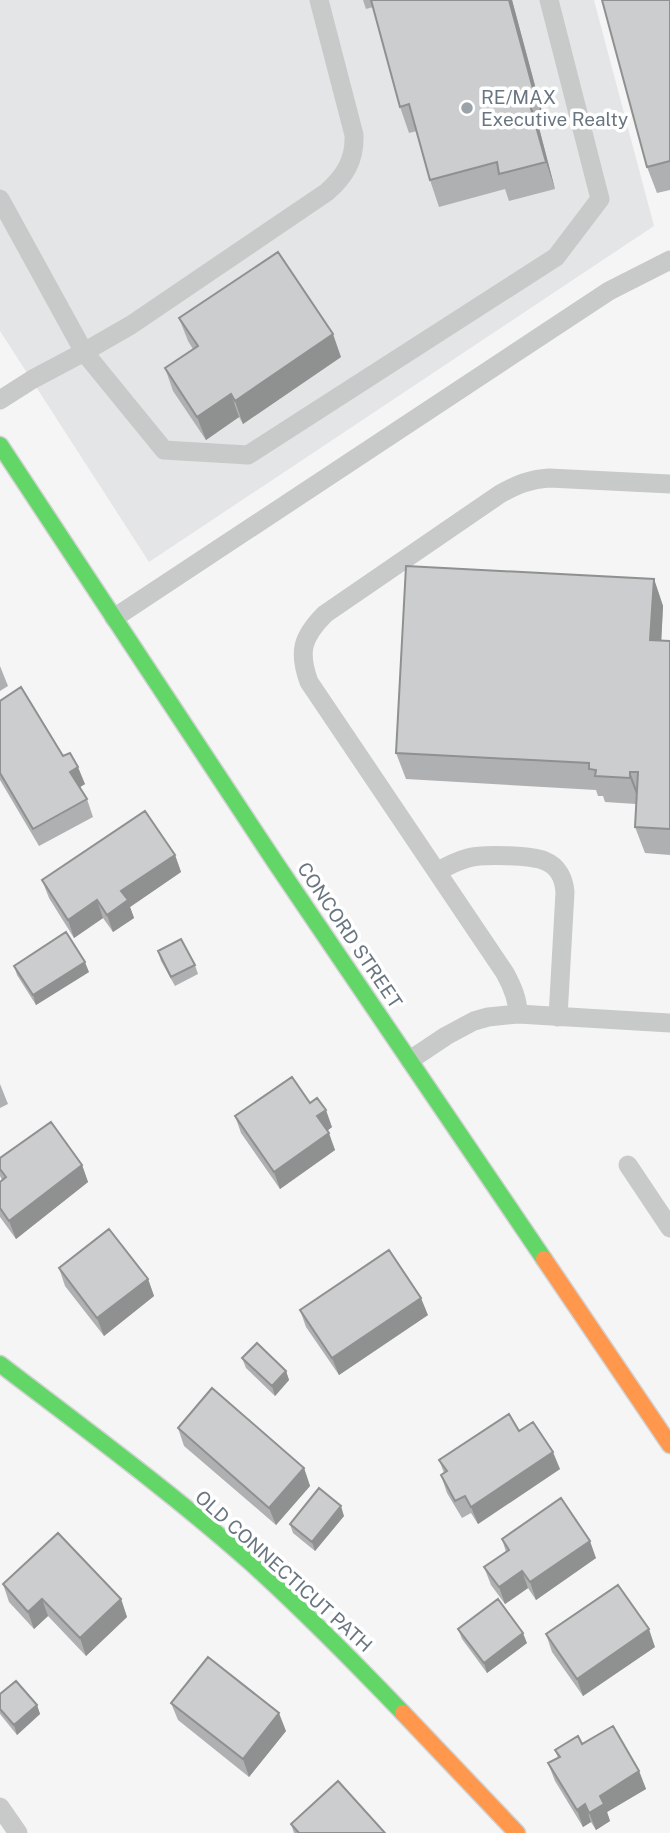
<svg xmlns="http://www.w3.org/2000/svg" width="670" height="1833" font-family="'Public Sans',sans-serif">
<style>
.built{fill:#e4e5e6}
.lines{fill:none;stroke-linecap:round;stroke-linejoin:round}
.fast-casing{stroke:#d1d2d2;stroke-width:19}
.slow-casing{stroke:#d1d2d2;stroke-width:19}
.lane{stroke:#c8caca;stroke-width:19}
.fast{stroke:#63d668;stroke-width:16}
.slow{stroke:#ff974d;stroke-width:16}
.wall{fill:#afb0b1}
.shaded-wall{fill:#8f9090}
.building{fill:#cccdce;stroke:#8f9090;stroke-width:2}
.poi-dot{fill:#9aa2aa;stroke:#fff;stroke-width:2.5}
.labels{text-anchor:middle;dominant-baseline:central;stroke-width:7;stroke-linejoin:round;paint-order:stroke}
.poi-label{font-size:19px;fill:#697681;stroke:#fff;text-anchor:start}
.street-label{font-size:19px;fill:#697681;stroke:#fff}
</style>
<rect width="100%" height="100%" fill="#f5f5f5"/>
<path class="built" d="M0,0H594L654,226L149,562L0,331Z"/>
<g class="lines">
<defs>
<path id="fast" d="M0,445L275,862L544,1259
M0,1364C85,1429 171,1492 251,1563C304,1611 354,1662 403,1713"/>
<path id="slow" d="M544,1259L670,1445
M403,1713L517,1833"/>
</defs>
<use href="#fast" class="fast-casing"/>
<use href="#slow" class="slow-casing"/>
<path class="lane" d="M0,199L84,352L164,450L248,455L556,257L600,199L549,0
M0,400L33,379L84,352L131,325L327,192C345,176 355,160 354,135L319,0
M114,618L609,291L670,260
M437,872C447,866 457,861 468,858C482,854 531,855 545,861C558,866 564,879 565,892L558,1017
M518,1014C518,999 512,986 505,973L309,682C298,652 302,637 325,614L500,494C516,485 530,479 549,478L670,484
M410,1060L446,1036L474,1021L488,1017L518,1014L670,1023
M628,1165L670,1228
M0,1807L18,1833"/>
<use href="#fast" class="fast"/>
<use href="#slow" class="slow"/>
</g>
<path class="wall" d="M363,0H512L545,123L538,124L555,189L509,201L505,189L439,207L430,180L417,131L409,133L400,107L373,7L366,9Z
M670,0V190L657,193L647,167Z
M179,318L341,357L243,424L239,417L206,440L173,391L165,368L193,349L188,341Z
M654,579L663,606L661,641H670V855L645,853L635,827L636,804L605,802L603,796H598L596,790L406,779L396,753Z
M0,666L8,686L0,691Z
M0,701L63,756L85,784L80,787L87,799L93,817L39,846L0,780Z
M175,855L181,872L130,907L134,918L113,932L103,918L74,938L49,898L42,880Z
M158,951L195,965L198,974L175,986L161,961Z
M14,966L89,972L36,1005L17,975Z
M0,1084L8,1104L0,1108Z
M310,1103L332,1127L327,1131L335,1150L280,1189L241,1133L235,1116Z
M0,1158L82,1165L88,1182L16,1239L0,1217V1182L2,1180L0,1176Z
M59,1268L148,1279L154,1296L104,1336L65,1286Z
M300,1310L428,1315L339,1375L306,1327Z
M242,1358L286,1371L289,1380L275,1396L246,1368Z
M178,1428L304,1468L310,1486L276,1525L184,1446Z
M519,1431L560,1469L478,1524L471,1513L462,1518L447,1493L441,1475L444,1473L439,1460Z
M344,1516L315,1551L293,1533L290,1524Z
M502,1539L596,1558L536,1600L528,1588L505,1604L491,1585L484,1567L506,1552Z
M3,1584L121,1599L127,1617L86,1656L48,1616L34,1629L9,1602Z
M458,1629L527,1643L487,1673L462,1639Z
M546,1634L655,1647L583,1696L552,1652Z
M0,1694L37,1705L40,1714L17,1735L0,1714Z
M171,1703L286,1731L249,1777L178,1720Z
M582,1744L639,1771L646,1789L607,1812L610,1821L596,1830L591,1822L583,1827L555,1781L548,1763L558,1758L555,1750Z
M291,1824L385,1833H294Z"/>
<path class="shaded-wall" d="M509,0H512L545,123L535,96Z
M528,98L538,124L555,189L546,162Z
M333,334L341,357L243,424L235,401Z
M231,394L239,417L206,440L197,417Z
M654,579L663,606L660,667L650,640Z
M78,767L85,784L77,789L70,772Z
M630,772L640,798V804L630,778Z
M175,855L181,872L130,907L134,918L113,932L107,915L121,891Z
M97,900L103,918L74,938L68,920Z
M85,962L89,972L36,1005L33,995Z
M326,1110L332,1127L323,1134L317,1116Z
M329,1133L335,1150L280,1189L274,1172Z
M82,1165L88,1182L16,1239L9,1221Z
M148,1279L154,1296L104,1336L97,1318Z
M421,1298L428,1315L339,1375L332,1358Z
M286,1371L289,1380L275,1396L272,1386Z
M553,1452L560,1469L478,1524L471,1507Z
M304,1468L310,1486L276,1525L269,1508Z
M341,1506L344,1516L315,1551L312,1542Z
M590,1541L596,1558L536,1600L530,1582Z
M522,1571L528,1588L505,1604L499,1587Z
M42,1599L48,1616L34,1629L28,1612Z
M121,1599L127,1617L86,1656L80,1638Z
M649,1629L655,1647L583,1696L577,1679Z
M523,1633L527,1643L487,1673L484,1663Z
M37,1705L40,1714L17,1735L14,1725Z
M279,1713L286,1731L249,1777L243,1759Z
M639,1771L646,1789L607,1812L610,1821L596,1830L589,1813L600,1796Z
M585,1804L591,1822L583,1827L577,1810Z"/>
<path class="building" d="M371,0H509L535,96L528,98L546,162L499,174L497,162L430,180L409,104L400,107Z
M602,0H670V161L647,167Z
M278,252L333,334L235,401L231,394L197,417L165,368L198,346L179,318Z
M406,566L654,579L650,640L670,641V829L635,827L638,772H630V778L595,776L596,770L589,769V763L396,753Z
M21,687L63,756L70,753L78,767L70,772L87,799L33,829L0,773V701Z
M145,811L175,855L121,891L128,900L107,915L97,900L68,920L42,880Z
M66,932L85,962L33,995L14,966Z
M181,939L195,965L171,977L158,951Z
M292,1077L310,1103L317,1098L326,1110L317,1116L329,1133L274,1172L235,1116Z
M51,1122L82,1165L9,1221L0,1208V1182L6,1177L0,1169V1158Z
M109,1229L148,1279L97,1318L59,1268Z
M389,1250L421,1298L332,1358L300,1310Z
M257,1343L286,1371L272,1386L242,1358Z
M212,1388L304,1468L269,1508L178,1428Z
M509,1414L519,1431L533,1422L553,1452L471,1507L465,1496L455,1501L441,1475L447,1471L439,1460Z
M319,1488L341,1506L312,1542L290,1524Z
M561,1498L590,1541L530,1582L522,1571L499,1587L484,1567L509,1550L502,1539Z
M58,1533L121,1599L80,1638L42,1599L28,1612L3,1584Z
M618,1585L649,1629L577,1679L546,1634Z
M498,1599L523,1633L484,1663L458,1629Z
M208,1657L279,1713L243,1759L171,1703Z
M16,1681L37,1705L14,1725L0,1709V1694Z
M613,1726L639,1771L600,1796L604,1804L589,1813L585,1804L577,1810L548,1763L560,1757L555,1750L578,1736L582,1744Z
M338,1781L385,1833H299L291,1824Z"/>
<circle class="poi-dot" cx="467" cy="108" r="7"/>
<g class="labels">
<g class="poi-label">
<text x="481" y="97">RE/MAX<tspan x="481" dy="22">Executive Realty</tspan></text>
</g>
<g class="street-label">
<text transform="translate(350 935) rotate(56)">CONCORD STREET</text>
<text transform="translate(284 1571) rotate(42)">OLD CONNECTICUT PATH</text>
</g>
</g>
</svg>
